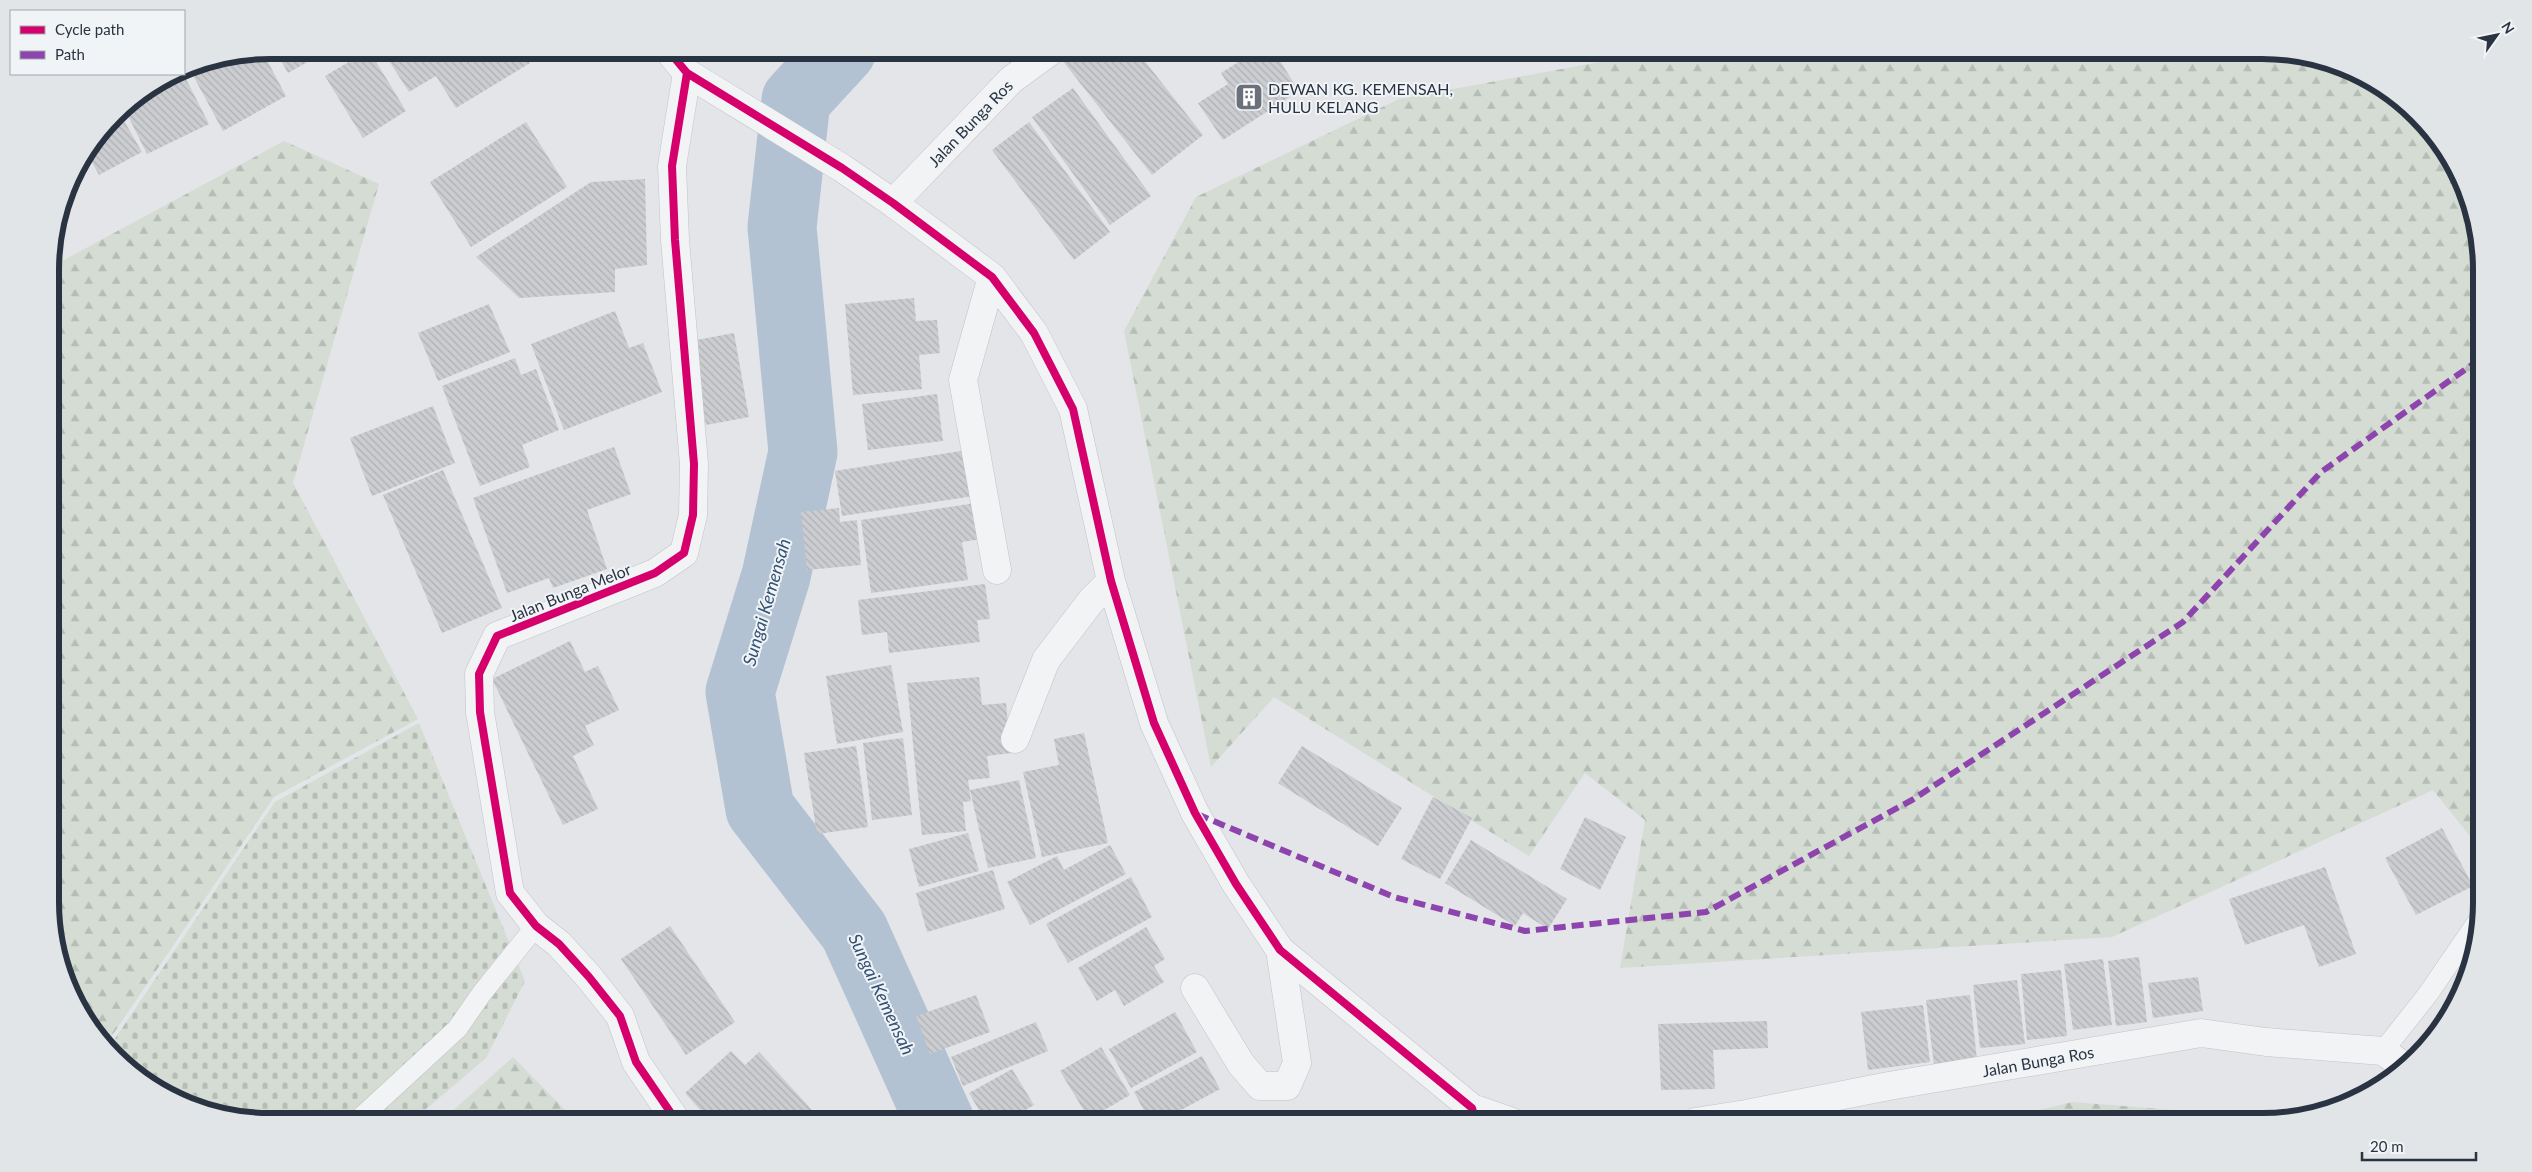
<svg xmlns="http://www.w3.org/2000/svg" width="2532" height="1172" font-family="Lato,sans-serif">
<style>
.forest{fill:url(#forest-firs)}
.cemetery{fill:url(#cemetery-stones)}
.green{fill:#d4dcd3}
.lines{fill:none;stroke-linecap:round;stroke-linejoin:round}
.river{stroke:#b2c2d2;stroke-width:69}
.building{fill:url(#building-back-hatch)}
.lane-casing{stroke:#c1c3c6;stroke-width:21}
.street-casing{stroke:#c1c3c6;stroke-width:29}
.lane{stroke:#f2f3f5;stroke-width:20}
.street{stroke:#f2f3f5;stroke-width:28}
.quiet{stroke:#8e44ad;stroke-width:6;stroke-dasharray:12 6;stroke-linecap:butt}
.cycleway-casing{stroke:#f1f4f7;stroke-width:11}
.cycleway{stroke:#d6006c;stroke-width:8}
.labels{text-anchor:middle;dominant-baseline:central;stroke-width:4;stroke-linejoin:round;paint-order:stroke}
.poi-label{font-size:16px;fill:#2a3341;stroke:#f1f4f7;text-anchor:start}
.street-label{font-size:16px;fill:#2a3341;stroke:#f1f4f7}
.water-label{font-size:18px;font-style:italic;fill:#345275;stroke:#f1f4f7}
.rim{fill:none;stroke:#2a3341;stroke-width:6}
</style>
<defs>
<pattern id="forest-firs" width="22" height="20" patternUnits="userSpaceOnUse" patternTransform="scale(1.25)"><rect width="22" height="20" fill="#d4dcd3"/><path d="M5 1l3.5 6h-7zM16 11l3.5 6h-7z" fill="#b6bdb6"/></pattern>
<pattern id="cemetery-stones" width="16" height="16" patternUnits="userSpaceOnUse" patternTransform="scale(1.25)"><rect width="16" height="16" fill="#d4dcd3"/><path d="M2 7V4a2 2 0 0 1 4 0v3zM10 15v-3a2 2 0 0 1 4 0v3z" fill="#b6bdb6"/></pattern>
<pattern id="building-back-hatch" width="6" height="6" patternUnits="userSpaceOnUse" patternTransform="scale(1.25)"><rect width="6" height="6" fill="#cbcdd0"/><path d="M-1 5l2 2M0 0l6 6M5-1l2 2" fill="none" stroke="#aeb0b4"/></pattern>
</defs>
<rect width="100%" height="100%" fill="#e3e5e8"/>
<path class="forest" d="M1664,50H2262L2347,67L2396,96L2437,136L2465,186L2480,241L2482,851L2433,790L2112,937L1620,968L1645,820L1585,773L1529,856L1274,697L1211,767L1124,331L1196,197L1399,99Z
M284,141L379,184L293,483L418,719L274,797L105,1046C74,1015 63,972 52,931L51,267Z
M513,1057L577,1122H440Z
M2072,1102L2288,1119L2276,1122H1991Z"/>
<path class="cemetery" d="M419,723L525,981L486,1058L411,1122H270L185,1105L136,1077L108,1049L275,802Z"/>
<path class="green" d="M1000,50H1028L1010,64Z"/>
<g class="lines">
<path class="river" d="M842,50L796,100L782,227L803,452L776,576L740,692L760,809L854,931L940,1122"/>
</g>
<path class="building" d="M275,50H329L288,73Z
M369,50L406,111L363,138L325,76Z
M388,50H522L530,63L456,108L436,76L409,92L384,53Z
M1075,50H1136L1203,135L1152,175L1062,60Z
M262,51L286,96L223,131L189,68Z
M1254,52L1261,62L1275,53L1299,91L1223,140L1198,103L1228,84L1221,73Z
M173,74L177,82L185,77L209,124L147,154L124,108L138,101L137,97Z
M1073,88L1151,196L1110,225L1032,117Z
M119,112L142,152L99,175L87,153Z
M526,122L567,187L471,247L430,182Z
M1029,122L1110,232L1074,260L992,150Z
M645,179L647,265L615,269V292L519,298L476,257L591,182Z
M914,298L916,321L937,320L940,353L919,355L922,389L853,395L845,304Z
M489,304L510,352L438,381L418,333Z
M615,311L629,348L643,343L662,392L564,430L531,344Z
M734,333L749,417L706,425L691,341Z
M515,358L521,375L536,369L559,430L522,445L530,467L480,486L442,386Z
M937,394L943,441L868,450L862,404Z
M433,406L455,463L372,496L350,438Z
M614,447L631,494L587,510L607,569L553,588L549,578L507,593L473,498Z
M967,450L974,496L842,516L835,471Z
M443,470L502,608L442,633L383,495Z
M976,503L982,539L962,542L968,580L871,593L861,520Z
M839,508L840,522L857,520L861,565L807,570L801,512Z
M985,584L990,619L977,620L980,642L889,653L887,632L862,635L858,600Z
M570,641L585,672L598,666L619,710L585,726L594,745L573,756L598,809L563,825L492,679Z
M891,665L903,732L837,744L826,676Z
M979,677L982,705L1006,703L1011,753L987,756L990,778L968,780L971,801L963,802L966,831L922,835L907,683Z
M1084,733L1108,843L1042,857L1023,772L1059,765L1054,739Z
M903,738L912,815L872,820L863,743Z
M856,746L868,827L817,834L804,753Z
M1302,746L1402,808L1378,846L1278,783Z
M1019,780L1036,858L988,868L970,790Z
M1433,797L1472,818L1440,879L1401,859Z
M1585,817L1626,837L1600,890L1560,869Z
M2442,828L2473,886L2416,915L2385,858Z
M968,833L979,871L919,887L909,849Z
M1471,840L1567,899L1548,929L1523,913L1515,926L1445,883Z
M1110,845L1126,874L1030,925L1007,882L1057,856L1064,870Z
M2325,867L2356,954L2319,967L2304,925L2245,945L2229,899Z
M993,870L1005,909L927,932L916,893Z
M1131,877L1152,917L1068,963L1046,924Z
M670,926L735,1022L686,1055L621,959Z
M1146,927L1165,959L1154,966L1164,982L1124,1006L1115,990L1097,1001L1078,968Z
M2139,957L2147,1022L2116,1026L2108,961Z
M2103,959L2112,1025L2073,1030L2064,964Z
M2061,970L2067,1036L2027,1040L2021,974Z
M2198,977L2203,1011L2153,1018L2148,983Z
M2017,980L2025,1044L1980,1048L1973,985Z
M976,995L990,1032L930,1054L916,1016Z
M1970,995L1977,1060L1934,1065L1926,1000Z
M1923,1005L1930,1062L1868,1070L1861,1012Z
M1175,1012L1197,1052L1131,1088L1109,1049Z
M1767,1021L1768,1048L1713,1050L1715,1089L1661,1090L1658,1024Z
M1036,1022L1048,1051L963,1086L951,1057Z
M1101,1047L1130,1095L1089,1119L1060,1071Z
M731,1051L745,1065L759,1052L823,1122H711L685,1093Z
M1202,1056L1220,1089L1159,1122H1150L1134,1092Z
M1012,1069L1034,1105L1005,1122H986L969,1093Z
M1204,1112L1210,1122H1187Z"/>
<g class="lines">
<defs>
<path id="lane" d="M2383,1051L2428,994L2478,921
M356,1122L457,1029L482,993L536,926"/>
<path id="street" d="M668,50L687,73L842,168L893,203L992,277L1034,333L1073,409L1111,581L1154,723L1195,813L1236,884L1280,950L1472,1108L1476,1122
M893,203L1011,80L1052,50
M992,277L963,380L997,570
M1015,739L1046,660L1091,601L1111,581
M1195,988L1241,1064L1260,1086H1287L1297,1063L1280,950
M1472,1108L1512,1122
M677,1122L636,1062L620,1016L589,977L559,944L536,926L510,893L480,712L479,674L497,636L655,573L684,553L693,515L694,464L675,240L672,166L687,73
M1695,1122L1746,1114L1889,1086L2201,1033L2266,1042L2383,1051L2405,1067"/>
</defs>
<use href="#lane" class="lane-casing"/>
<use href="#street" class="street-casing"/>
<use href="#lane" class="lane"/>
<use href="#street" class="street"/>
<path class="quiet" d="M1197,814L1394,897L1525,931L1706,912L1912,800L2183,622L2321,472L2480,359"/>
<defs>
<path id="cycleway" d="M668,50L687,73L842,168L893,203L992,277L1034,333L1073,409L1111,581L1154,723L1195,813L1236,884L1280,950L1472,1108L1476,1122
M677,1122L636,1062L620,1016L589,977L559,944L536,926L510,893L480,712L479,674L497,636L655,573L684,553L693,515L694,464L675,240L672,166L687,73"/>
</defs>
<use href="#cycleway" class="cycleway-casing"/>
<use href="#cycleway" class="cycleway"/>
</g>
<defs>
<symbol id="building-square" viewBox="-11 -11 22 22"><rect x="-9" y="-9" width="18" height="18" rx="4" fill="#6b717b" stroke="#f1f4f7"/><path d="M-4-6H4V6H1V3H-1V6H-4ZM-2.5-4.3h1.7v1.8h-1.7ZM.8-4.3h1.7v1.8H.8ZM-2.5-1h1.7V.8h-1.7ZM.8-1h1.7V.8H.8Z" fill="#fff"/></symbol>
</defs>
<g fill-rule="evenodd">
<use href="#building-square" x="1233" y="81" width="32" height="32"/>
</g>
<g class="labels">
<g class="poi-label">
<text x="1268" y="88">DEWAN KG. KEMENSAH,<tspan x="1268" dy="18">HULU KELANG</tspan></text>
</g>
<g class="street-label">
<text transform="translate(970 123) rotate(-46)">Jalan Bunga Ros</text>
<text transform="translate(570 592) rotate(-22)">Jalan Bunga Melor</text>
<text transform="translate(2038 1061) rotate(-10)">Jalan Bunga Ros</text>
</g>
<g class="water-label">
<text transform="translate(766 602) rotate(-74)">Sungai Kemensah</text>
<text transform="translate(882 994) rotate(65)">Sungai Kemensah</text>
</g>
</g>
<path d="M0 0H2532V1172H0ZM270 59H2262A211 211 0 0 1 2473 270V902A211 211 0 0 1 2262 1113H270A211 211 0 0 1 59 902V270A211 211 0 0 1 270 59Z" fill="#e1e5e8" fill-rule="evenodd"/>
<path class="rim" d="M270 59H2262A211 211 0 0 1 2473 270V902A211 211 0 0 1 2262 1113H270A211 211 0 0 1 59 902V270A211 211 0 0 1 270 59Z"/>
<rect x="10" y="10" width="175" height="65" fill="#f1f4f7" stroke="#a1a7ae"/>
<rect x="20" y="26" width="25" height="8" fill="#d6006c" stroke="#a1a7ae"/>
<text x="55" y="35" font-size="15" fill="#2a3341">Cycle path</text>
<rect x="20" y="51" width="25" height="8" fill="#8e44ad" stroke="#a1a7ae"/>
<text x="55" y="60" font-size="15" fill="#2a3341">Path</text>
<g transform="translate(2497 35) rotate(57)" stroke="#f1f4f7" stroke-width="4" paint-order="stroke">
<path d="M0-4L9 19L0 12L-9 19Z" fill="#2a3341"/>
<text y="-8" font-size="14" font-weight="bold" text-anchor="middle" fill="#2a3341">N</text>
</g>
<path d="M2362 1152v8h114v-8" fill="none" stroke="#2a3341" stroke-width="2.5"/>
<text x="2370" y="1152" font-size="15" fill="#2a3341" stroke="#f1f4f7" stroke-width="4" paint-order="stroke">20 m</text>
</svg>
